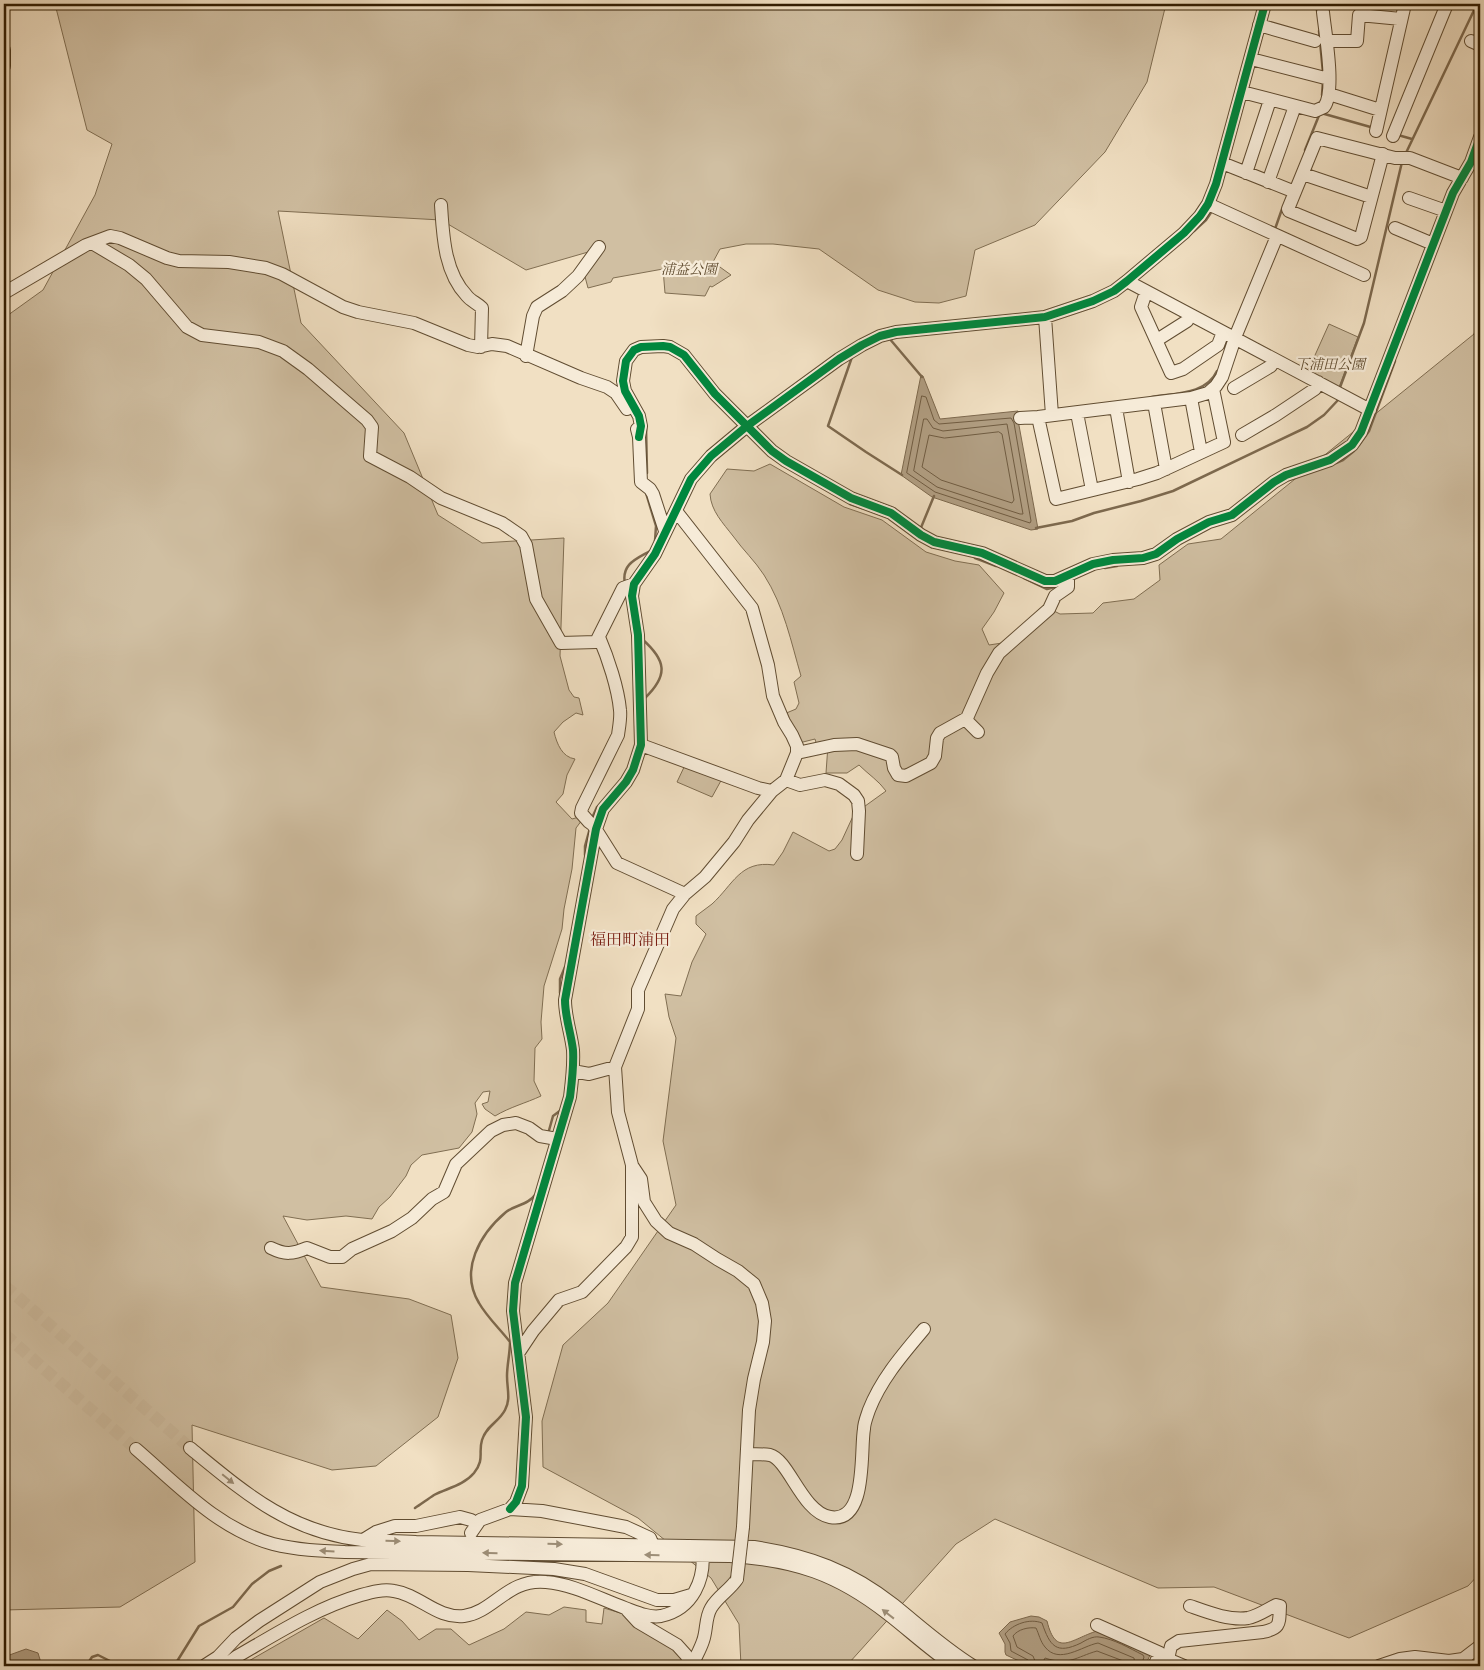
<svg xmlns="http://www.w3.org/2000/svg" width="1484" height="1670" font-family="Alegreya,'Noto Serif JP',serif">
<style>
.green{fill:#d0bfa2;stroke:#806e52}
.water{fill:#b09d81;stroke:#7d694e}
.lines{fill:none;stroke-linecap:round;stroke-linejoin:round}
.shore{stroke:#705c41;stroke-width:1}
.stream{stroke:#7d694e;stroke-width:2.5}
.minor-tunnel{stroke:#cbb99c;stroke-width:12;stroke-dasharray:12 6;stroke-linecap:butt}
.minor-casing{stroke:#614d32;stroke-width:14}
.minor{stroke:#f6ebd8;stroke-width:12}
.minor-bridge-casing{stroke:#614d32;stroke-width:14;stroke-linecap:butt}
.minor-bridge{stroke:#f6ebd8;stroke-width:12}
.cycleway-casing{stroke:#f6ebd8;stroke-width:11}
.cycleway{stroke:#00873e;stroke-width:8}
.oneway{fill:#9d8e77}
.labels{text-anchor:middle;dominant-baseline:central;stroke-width:4.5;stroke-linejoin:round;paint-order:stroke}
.park-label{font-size:14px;font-style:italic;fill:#614d31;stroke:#f6ebd8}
.quarter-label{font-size:16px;fill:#7a1f14;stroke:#f6ebd8}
</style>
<rect width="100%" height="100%" fill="#f1e0c3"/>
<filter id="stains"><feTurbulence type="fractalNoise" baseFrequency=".004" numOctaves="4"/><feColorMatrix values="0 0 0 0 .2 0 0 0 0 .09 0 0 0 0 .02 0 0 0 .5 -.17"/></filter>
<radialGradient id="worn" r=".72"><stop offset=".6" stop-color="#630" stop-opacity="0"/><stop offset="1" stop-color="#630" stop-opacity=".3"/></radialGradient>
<path class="green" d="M55,4H1166L1147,82L1105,152L1035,225L975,250L966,296L939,303L915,302L878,290L819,249L773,244H746L720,249L713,262L731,275L712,287L710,286L705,296L665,293L663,269L613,278L611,282L588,288L584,273L602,248L526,270L441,220L278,211L301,323L404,433L438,515L482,543L564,538L560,656L569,690L574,697L579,698L583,715L576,713L563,722L554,732C557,744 562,757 575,759L567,775L563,794L556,802L572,819L579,817L582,820L576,828L572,869L564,909L562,929L544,986L541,1022L542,1039L535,1048L534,1081L541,1096C526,1103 510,1107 495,1116L485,1109L482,1104L488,1102L490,1091L483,1092L475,1103L477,1114L472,1132L459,1148L422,1155L411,1165L406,1176L390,1197L379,1207L372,1219L346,1216L307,1220L283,1216L321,1287L409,1299L451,1315L458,1358L438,1417L376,1466L332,1470L192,1425L195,1562L120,1607L4,1610V318L43,290L95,195L112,144L87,130Z
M1480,313V1573L1468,1586L1349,1638L1214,1587L1158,1588L995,1519L956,1544L849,1663L787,1666H741L739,1624L711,1578L638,1518L543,1467L542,1421L563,1345L608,1303L676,1205L663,1141L676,1038L669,1017L665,994L681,996L692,962L706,934L696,924V916C701,912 707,908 712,904C733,885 740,860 774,865L783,852L793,832L829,851L835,849L842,840L854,814L886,791C879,781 868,774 859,765L847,773H826L828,745L817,746L815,739L799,743L784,714L796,709L799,703L794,682L801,676C791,642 784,606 764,575C755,561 743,550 733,536C723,523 711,511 710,494L727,469L754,471L770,464L844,507L882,520L926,552L955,561L979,565L1004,593L994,612L982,629L989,645L1022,640L1052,610L1060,614L1093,613L1103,603L1134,599L1160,580L1159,565L1188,544L1221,539L1474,334Z
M1329,324L1358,337L1338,390L1307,373Z
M686,763L723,777L712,797L677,782Z
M564,1607L586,1610V1622L602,1624L604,1608L627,1615L674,1648L688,1666H240L324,1618L358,1639L387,1610L402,1621L419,1640L436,1629H451L469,1645L504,1629L526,1612L549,1615Z"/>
<path class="water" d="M921,375L923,376L940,419L1018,411L1020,414L1018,420L1038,529L1031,530L932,497L901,475Z
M1031,1616L1039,1617L1047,1621C1056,1658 1071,1639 1097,1631L1151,1653L1145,1666H1030L1006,1655L1005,1652V1644L999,1633L1010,1622Z
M26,1649L38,1653L42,1666H4V1657Z"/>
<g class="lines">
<path class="shore" d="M922,396L926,397L934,420L939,424L1011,418L1014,423L1031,521L1030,523L935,492L907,473Z
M924,419H927L933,428L943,431L1007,424L1023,514H1020L937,487L914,471Z
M999,432L1002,434L1014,500L1012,503L941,480L922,467L929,435L944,438Z
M1030,1666L1028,1660L1011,1651L1010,1643L1005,1634C1013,1624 1030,1618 1042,1623C1050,1646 1056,1655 1081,1643C1086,1640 1093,1636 1099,1637C1114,1639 1129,1648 1143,1655L1144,1657L1141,1666
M1037,1666L1033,1656L1017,1647L1013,1636C1018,1629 1029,1627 1036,1628C1039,1634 1040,1641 1045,1647C1059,1665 1082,1646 1098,1643L1134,1658L1135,1666
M1044,1666V1660L1045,1658C1069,1666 1076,1657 1097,1651L1126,1662L1127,1666"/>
<path class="stream" d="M1317,4V11
M1319,31L1323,73
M1322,95L1323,81
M1321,113L1374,128
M1398,135L1412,139
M1305,150L1320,113
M1405,155L1477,4
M1275,229L1282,209
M1194,231L1206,220L1212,211
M889,338L922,377
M852,357L828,426L866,452L902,475
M1339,390L1364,323L1402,162
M1152,397C1174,393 1206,395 1217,371
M646,426L647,473
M1359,445L1369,431L1395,361
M1336,463L1343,460L1354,451
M646,493L656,526L655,541
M850,504L862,508
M1036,528L1072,521L1094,513L1141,501L1173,491L1307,427L1324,415L1339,399
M920,530L934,496
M975,558L996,566
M1105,568L1117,566
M1024,578L1047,589L1060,586
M625,584C621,564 636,559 650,551
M642,639C666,660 669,675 645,698
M592,818L597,807
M585,855V846L590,828
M560,993V979L565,967
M548,1134L553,1116L561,1110
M415,1508C421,1504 428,1499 434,1495C448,1488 464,1485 474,1473C485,1459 478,1453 482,1440C486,1426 499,1422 505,1410C511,1399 507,1389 507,1376C507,1365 510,1353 510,1342C500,1329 487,1317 479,1303C459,1270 480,1234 506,1212C515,1205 528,1205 535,1195
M86,1666L92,1657L98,1655L120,1666
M171,1666L176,1663L199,1626L233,1607L252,1584L269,1571L281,1566"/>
<path class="minor-tunnel" d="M4,1285L190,1448
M4,1334L136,1449"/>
<defs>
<path id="minor" d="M1259,25L1315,41
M1326,41H1357L1359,15L1401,19
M1471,41L1480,45
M4,50V66
M1251,59L1329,79
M1242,92L1315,111L1324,107C1336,92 1325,32 1323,12
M1329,94L1380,110
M1376,131L1405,4
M1393,136L1447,4
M1383,154L1361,237L1357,239L1289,211L1288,209L1317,138L1395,158H1410L1462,178
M1222,163L1295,192
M1246,173L1270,100
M1303,174L1371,197
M1268,182L1295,106
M1409,198L1446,211
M1208,204L1364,275
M441,205C443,235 444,272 467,296C471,301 477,303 482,308L481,347
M1395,228L1433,244
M92,243L129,265L146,279L187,327L202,335L259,342L283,351L308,369L367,420L372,427L370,456L410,477L441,498L502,523L521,536L526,545L536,599L561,643L596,642L623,588L634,584
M1127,281L1370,410
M1146,292L1141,307L1171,373L1183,369L1218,345L1223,332
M4,293L86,245L110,236L120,238L167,258L179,261L229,262L266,268L282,274L343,307L358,312L414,323L468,345L478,347L492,344L507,346L581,378L607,387L616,393L627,409
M1045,317L1052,415
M1157,340L1187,321L1190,315
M526,356L533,316L537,307L562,291L578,276L599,247
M1234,388L1271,366L1274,359
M1191,398L1201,452
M1154,403L1166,469
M1116,408L1129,482
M1077,413L1092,490
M1038,417L1056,499L1138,479L1157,473L1224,442L1213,389
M1020,418L1038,417L1191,398L1208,393L1216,386L1222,377L1236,335L1277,236
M637,429L639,437L641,482L650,489L653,494L665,531
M1242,435L1276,415L1315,389L1318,382
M639,437L641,426L639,416L625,391L623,381L626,361L634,350L641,347L663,346L670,347L684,355L715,394L772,451L786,461L851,498L891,513L921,535L934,542L982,553L1045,581H1055L1093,564L1113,560L1143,558L1156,554L1177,539L1209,522L1232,515L1274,482L1286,475L1330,460L1352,445L1361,432L1453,193L1471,162L1480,137
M599,637C608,658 618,688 620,710C621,718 619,727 618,735L582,808L581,813L589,822L593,825L617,863L685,894
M967,718L987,673L999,653L1049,609L1055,596L1068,587V575
M641,745L758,788L772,791
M797,753L834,745L857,744L890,755L892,757L894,768L898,775L906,776L931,763L935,756L937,738L940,733L967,718L968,722L978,732
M786,780L800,785L825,780L839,784L854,795L858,801L859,811L857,854
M573,1071L589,1074L615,1067
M633,1167L641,1179L644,1202L656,1221L669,1233L694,1244L717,1259L738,1271L754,1284L762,1303L765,1321L763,1342L754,1379L749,1410L743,1527
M271,1248C285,1255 293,1254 307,1248L330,1257H342L352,1249L392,1231L412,1218L432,1199L444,1192L456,1164L491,1131L503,1125L516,1123L529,1128L540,1136L557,1139
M519,1352L533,1331L559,1300L582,1292L626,1247L632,1237V1165L618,1112L615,1067L638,1009V990L673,909L685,894L705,877L734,842L748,820L772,791L786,780L797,753V746L792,735L784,722L773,696L768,665L752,608L676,511
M190,1448C245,1493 289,1532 362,1540C380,1541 398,1541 416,1542L754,1547C808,1555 851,1571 894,1605C920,1626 944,1648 973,1666
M136,1449C178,1485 218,1529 273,1544C297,1550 321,1551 345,1552L730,1556C795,1560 837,1574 888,1614C910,1631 930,1650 954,1666
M748,1454C755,1454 763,1454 770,1455C789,1460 802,1512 830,1517C868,1524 860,1450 864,1429C864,1423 867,1416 869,1410C881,1379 903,1354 924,1329
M510,1509L516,1502L522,1486L526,1417L513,1311L515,1283L570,1097C572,1081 574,1066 573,1050C571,1033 565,1017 565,1000L596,829L603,809L626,782L633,770L641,745L638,635L632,596L634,584L655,554L691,479L711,456L747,426L839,359L862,345L880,336L896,332L1045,317L1093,301L1114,291L1127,281L1184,233L1200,216L1208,204L1216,184L1265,4
M471,1533L480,1520L510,1509L542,1511L626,1527L650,1538L653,1545
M363,1540L376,1532L395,1526H416L460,1517L471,1520L476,1524
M627,1610L638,1622L677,1645L686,1655L692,1666
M1097,1625L1160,1653L1154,1666
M1161,1658H1165L1184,1666
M1168,1659L1171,1646L1179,1641L1263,1632C1281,1628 1279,1624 1280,1606L1276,1605C1268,1609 1258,1616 1248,1618C1230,1621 1207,1612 1190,1606
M204,1666L218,1657L236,1638L259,1621L320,1582L353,1569L371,1564L468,1565L554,1569L585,1574L657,1600H674L691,1595
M224,1666L236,1657C276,1634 316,1608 361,1595C372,1592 383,1589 394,1591C420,1595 437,1619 464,1616C494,1612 508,1578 546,1582C573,1584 600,1599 625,1608C636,1612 649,1618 661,1616C693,1609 706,1579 702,1549
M692,1666C695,1658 700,1650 703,1641C707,1630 705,1618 711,1608C718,1596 730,1590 737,1579
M1379,1666L1400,1659L1415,1657L1449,1661L1463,1659L1480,1646"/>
</defs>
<use href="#minor" class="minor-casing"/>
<use href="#minor" class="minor"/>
<defs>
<path id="minor-bridge" d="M737,1579L743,1527"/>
</defs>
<use href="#minor-bridge" class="minor-bridge-casing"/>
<use href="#minor-bridge" class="minor-bridge"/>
<defs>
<path id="cycleway" d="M639,437L641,426L639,416L625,391L623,381L626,361L634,350L641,347L663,346L670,347L684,355L715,394L772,451L786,461L851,498L891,513L921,535L934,542L982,553L1045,581H1055L1093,564L1113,560L1143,558L1156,554L1177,539L1209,522L1232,515L1274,482L1286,475L1330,460L1352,445L1361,432L1453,193L1471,162L1480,137
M510,1509L516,1502L522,1486L526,1417L513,1311L515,1283L570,1097C572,1081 574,1066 573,1050C571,1033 565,1017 565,1000L596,829L603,809L626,782L633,770L641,745L638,635L632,596L634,584L655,554L691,479L711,456L747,426L839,359L862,345L880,336L896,332L1045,317L1093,301L1114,291L1127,281L1184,233L1200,216L1208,204L1216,184L1265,4"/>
</defs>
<use href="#cycleway" class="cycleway-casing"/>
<use href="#cycleway" class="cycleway"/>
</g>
<defs><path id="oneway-solid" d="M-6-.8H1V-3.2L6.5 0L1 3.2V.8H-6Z" transform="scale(1.25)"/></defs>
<g class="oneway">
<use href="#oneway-solid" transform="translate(228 1479) rotate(39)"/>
<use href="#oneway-solid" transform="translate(393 1541) rotate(2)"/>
<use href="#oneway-solid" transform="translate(555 1544) rotate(1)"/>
<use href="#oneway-solid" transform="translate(327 1551) rotate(-177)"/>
<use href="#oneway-solid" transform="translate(490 1553) rotate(-179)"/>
<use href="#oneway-solid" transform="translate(652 1555) rotate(-179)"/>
<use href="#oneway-solid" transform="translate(888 1614) rotate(-142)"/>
</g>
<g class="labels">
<g class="park-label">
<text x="689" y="269">浦益公園</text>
<text x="1330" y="364">下浦田公園</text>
</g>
<g class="quarter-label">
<text x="630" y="940">福田町浦田</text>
</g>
</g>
<rect width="1484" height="1670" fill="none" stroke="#f1e0c3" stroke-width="20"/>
<rect x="5" y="5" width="1474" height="1660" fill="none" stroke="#311c01" stroke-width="2.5"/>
<rect x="10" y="10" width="1464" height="1650" fill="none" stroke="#311c01"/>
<rect width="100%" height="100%" filter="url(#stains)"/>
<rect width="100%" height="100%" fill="url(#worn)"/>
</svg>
